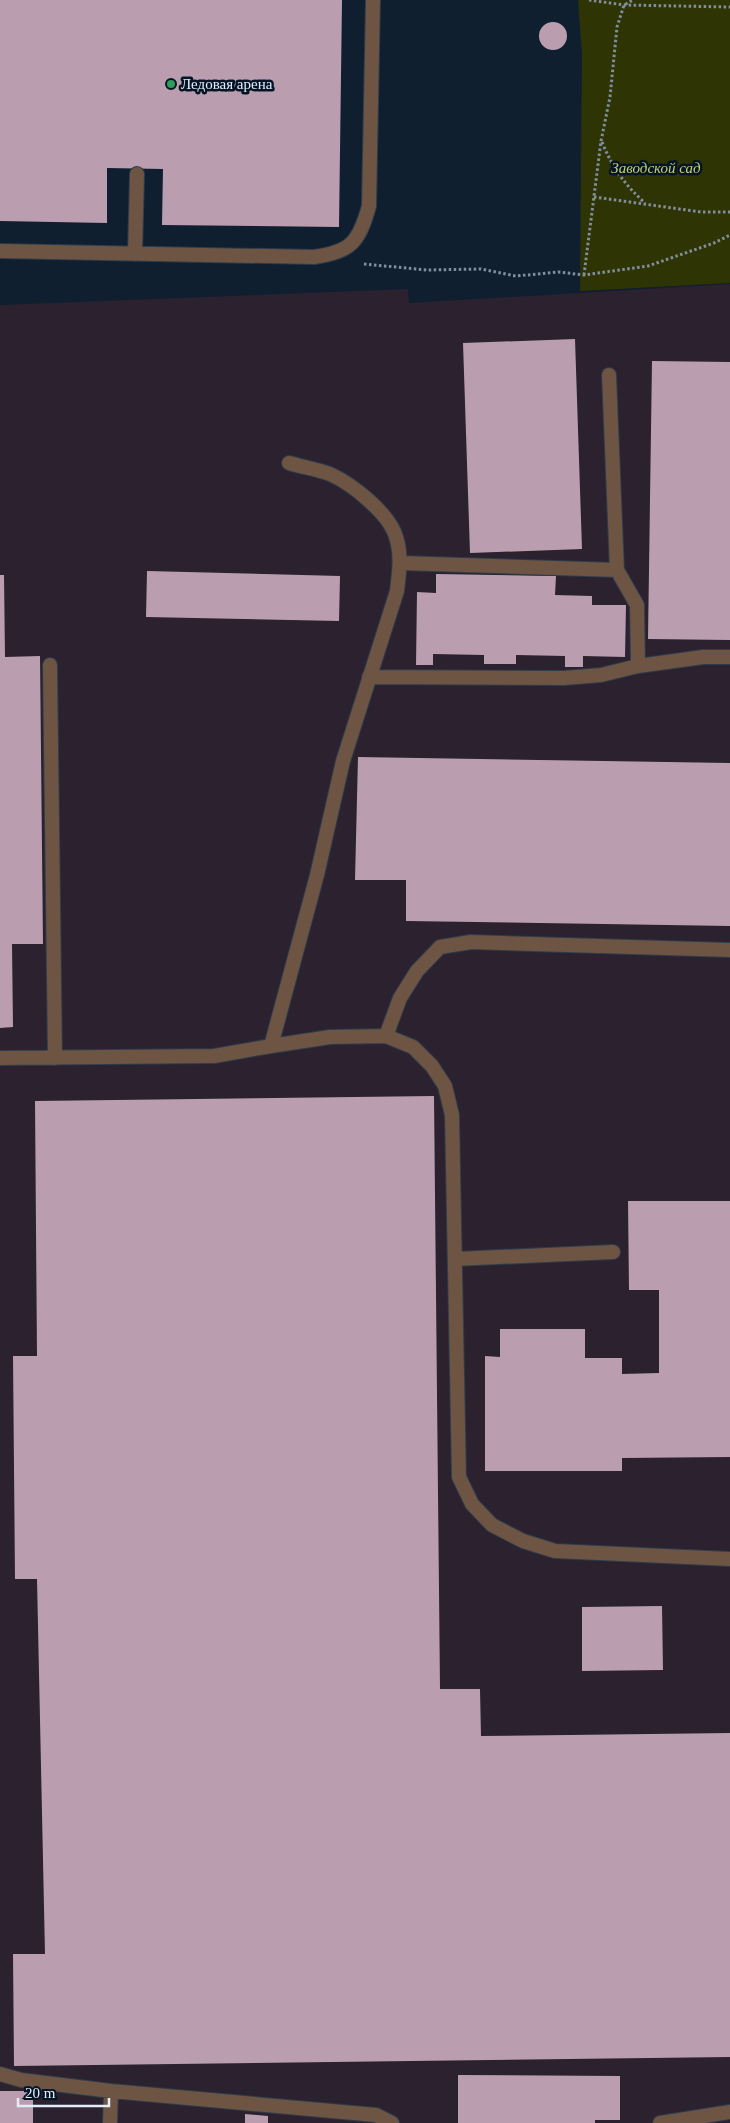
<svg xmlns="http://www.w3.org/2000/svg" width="730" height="2123" font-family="'Times New Roman',serif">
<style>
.industrial{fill:#2b212f}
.green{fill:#2f3404}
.building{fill:#ba9eb0}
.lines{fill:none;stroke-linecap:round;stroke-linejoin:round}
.service-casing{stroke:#2d3c4c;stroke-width:16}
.path{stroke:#818e9d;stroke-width:3;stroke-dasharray:2.5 2.5;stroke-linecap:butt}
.service{stroke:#6d5443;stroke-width:14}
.leisure-dot{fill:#2e9e5b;stroke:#061526;stroke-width:2}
.labels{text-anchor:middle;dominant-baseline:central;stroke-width:5;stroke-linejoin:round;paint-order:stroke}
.poi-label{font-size:15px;fill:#e3edfa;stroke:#061526;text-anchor:start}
.park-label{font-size:15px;font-style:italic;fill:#c2cf6b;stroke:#061526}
</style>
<rect width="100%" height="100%" fill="#0f1f30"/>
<path class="industrial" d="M730,284V2123H0V305L408,289L409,303Z"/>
<path class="green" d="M578,0H730V283L580,291L582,54Z"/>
<path class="building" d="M0,0H342L339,227L162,225L163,169L107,168V223L0,221Z
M539 36a14 14 0 1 1 28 0a14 14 0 1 1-28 0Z
M575,339L582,549L470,553L463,343Z
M652,361L730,362V640L648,639Z
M147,571L340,576L339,621L146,617Z
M436,574L556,576L555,595L592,596V605H626L625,657L583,656V667H565V656L516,655V664H484V655L433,654V665H416L417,592L436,593Z
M0,575H4L5,657L40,656L43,944H12L13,1027L0,1028Z
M358,757L730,763V926L406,921V880H355Z
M434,1096L440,1689H480L481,1736L730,1733V2057L14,2066L13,1954H45L37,1579H15L13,1356H37L35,1101Z
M628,1201H730V1457L622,1458V1471H485V1356L500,1357V1329H585V1358H622V1374L659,1373V1290H629Z
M662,1606L663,1670L582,1671V1607Z
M458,2075L620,2076V2120H595V2123H458Z
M0,2091H33V2123H0Z
M245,2114L268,2116V2123H245Z"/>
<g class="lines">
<defs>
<path id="service" d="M0,251L314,257C351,252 359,242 369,206L373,0
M135,254L137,174
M609,375L617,570L637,605L638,666
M401,563L617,570
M50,665L55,1058
M369,677L564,678L601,675L638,666L703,657H730
M386,1036L400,998L417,971L440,947L471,942L730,950
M271,1046L330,1037L386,1036L413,1047L432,1066L445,1086L452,1115L459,1477L472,1504L492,1525L523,1541L555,1551L730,1559
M0,1058L214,1056L271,1046L317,875L343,761L397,591C399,573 402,555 396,537C389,513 352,484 330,474C317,469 302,467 289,463
M455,1259L613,1252
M0,2074L21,2080L111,2091L376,2115L392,2123
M110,2123L111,2091
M660,2123L730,2112"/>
</defs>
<use href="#service" class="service-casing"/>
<path class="path" d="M589,0L624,5L730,7
M602,142C612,167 625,185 645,203
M594,197L701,212H730
M364,264L427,270L481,269L516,276L559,272L584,275L648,266L714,243L730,235
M584,275L601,141L610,97L617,27L624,5L633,0"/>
<use href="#service" class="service"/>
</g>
<circle class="leisure-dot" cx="171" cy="84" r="5"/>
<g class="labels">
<g class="poi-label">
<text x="181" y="84">Ледовая арена</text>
</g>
<g class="park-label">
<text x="656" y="168">Заводской сад</text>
</g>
</g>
<path d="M18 2098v8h91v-8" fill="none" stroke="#e3edfa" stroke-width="2.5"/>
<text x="25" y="2098" font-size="15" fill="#e3edfa" stroke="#061526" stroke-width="4" paint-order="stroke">20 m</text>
</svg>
